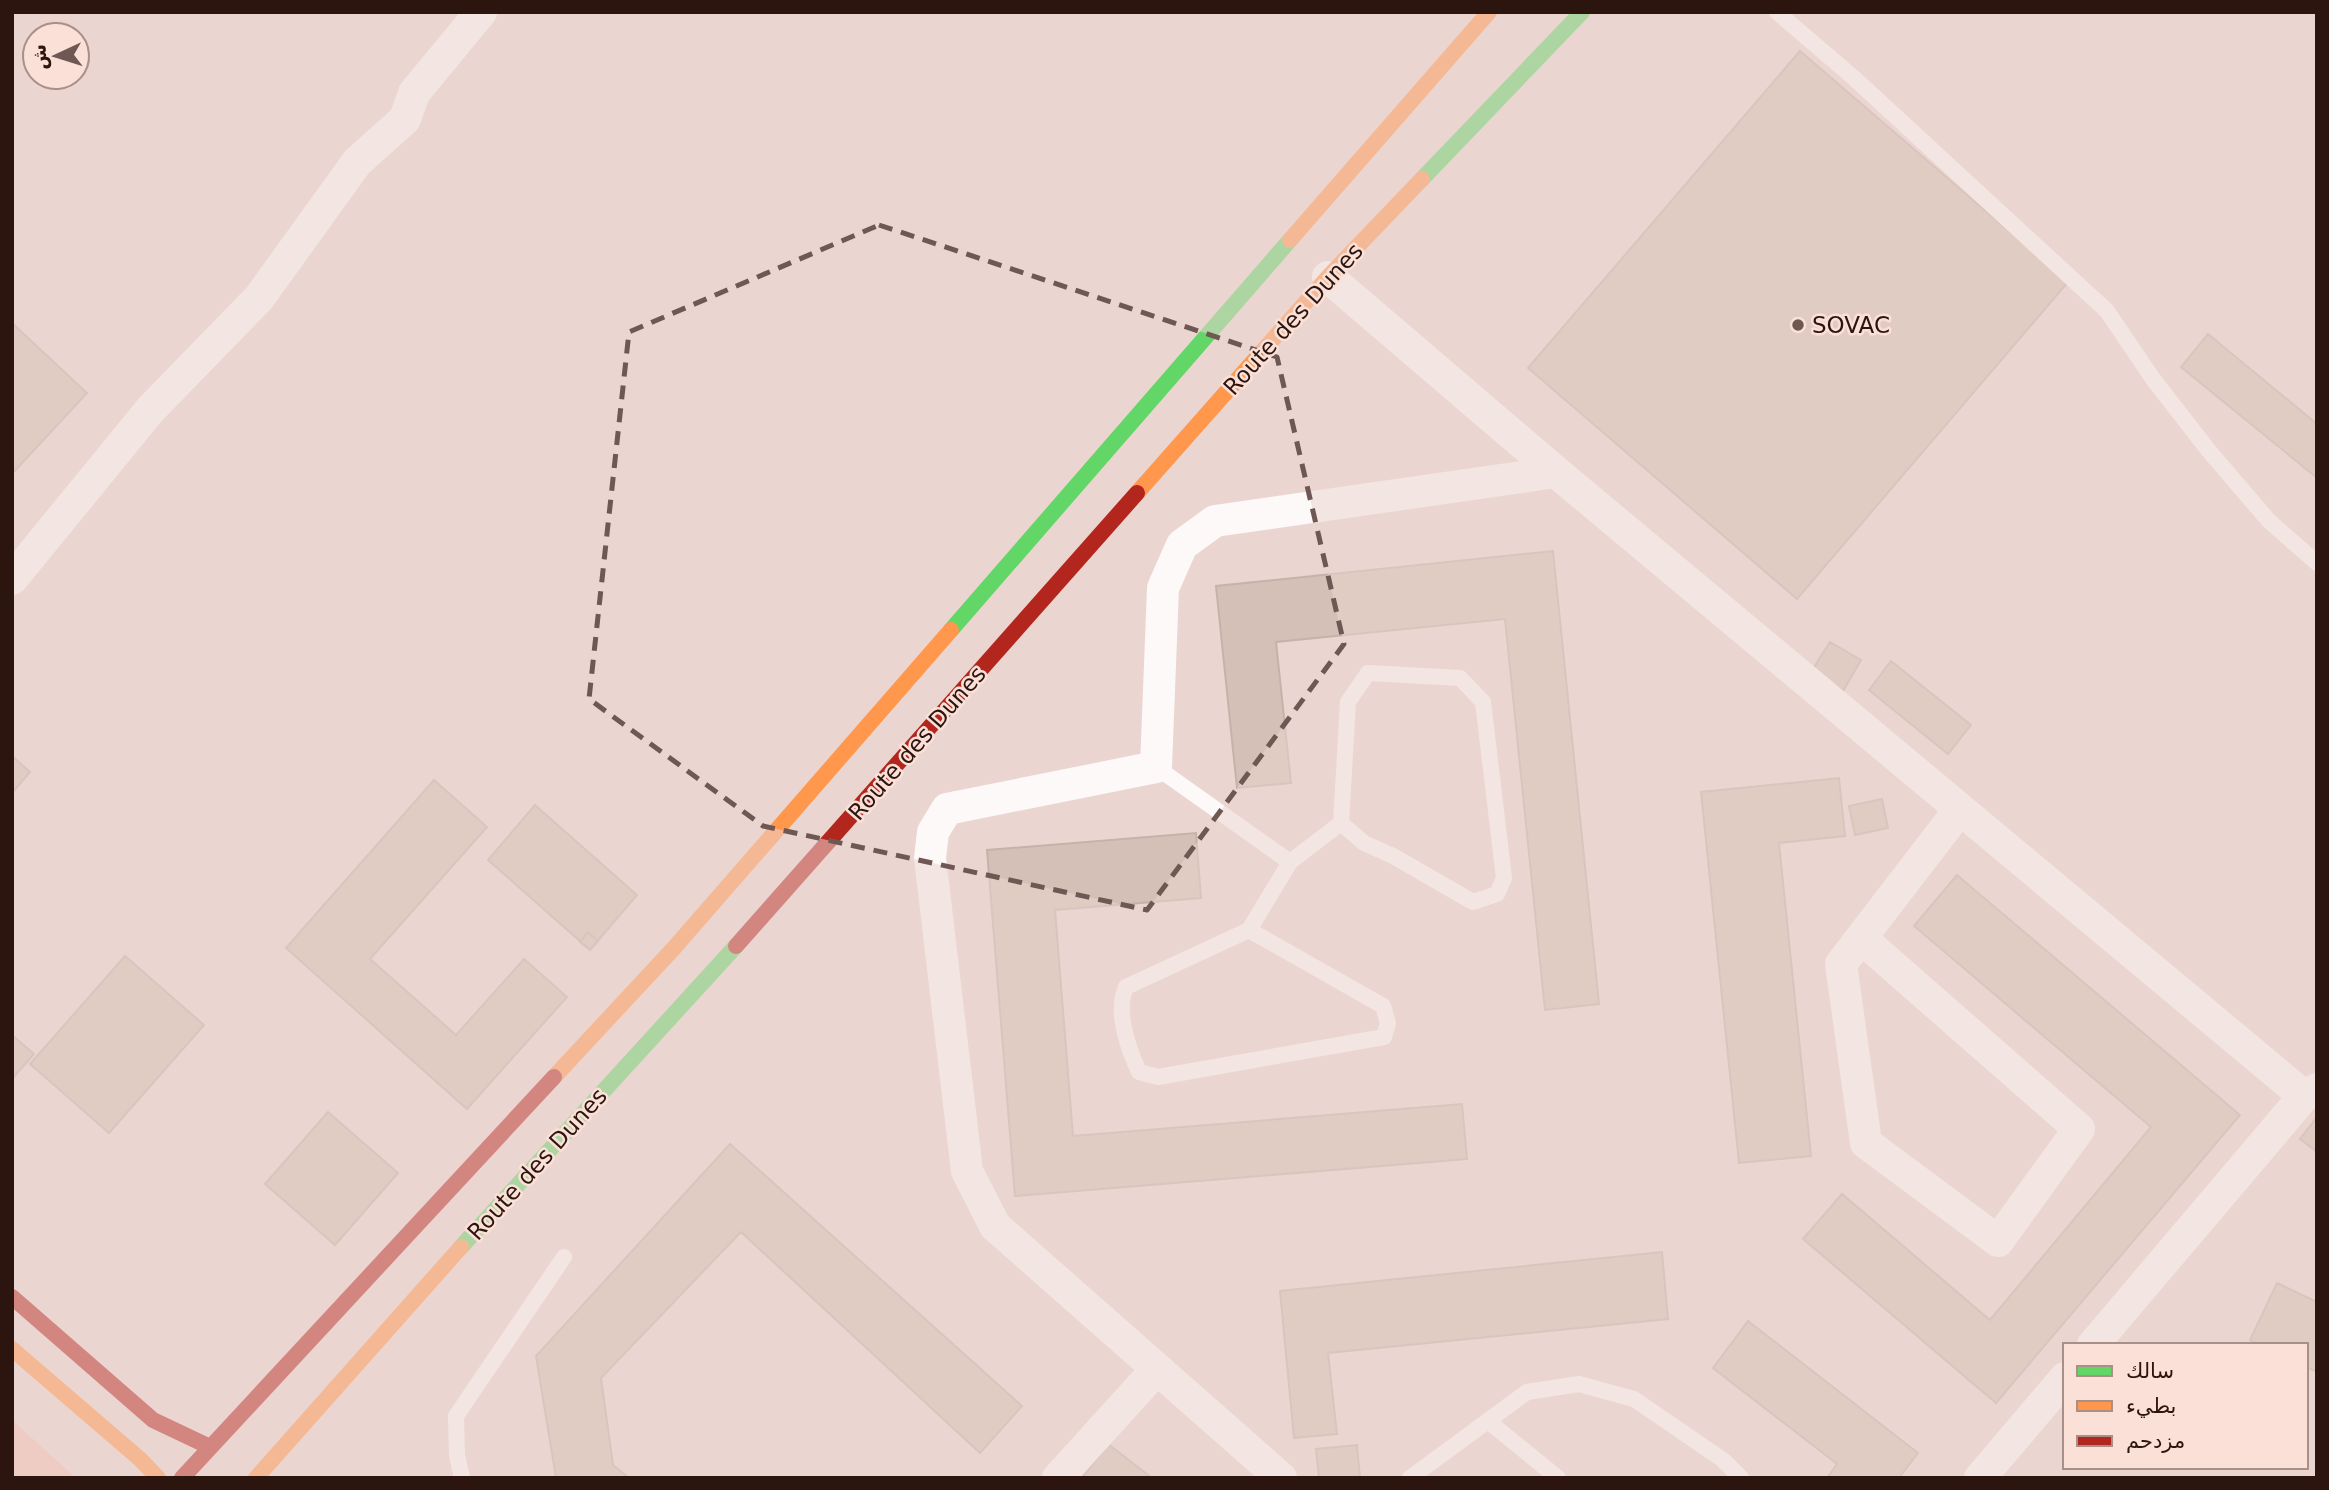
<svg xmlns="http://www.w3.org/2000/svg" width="2329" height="1490" font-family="'DejaVu Sans','Noto Naskh Arabic',sans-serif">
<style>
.green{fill:#f3c1b3}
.building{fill:#d4c0b7;stroke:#c6b2a9;stroke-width:2}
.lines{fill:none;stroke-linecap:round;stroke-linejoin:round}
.lane{stroke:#fcf9f8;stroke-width:16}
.street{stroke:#fcf9f8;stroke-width:32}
.fast{stroke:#63d668;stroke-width:16}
.slow{stroke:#ff974d;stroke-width:16}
.jam{stroke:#b3261e;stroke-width:16}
.marked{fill:none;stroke:#6f5853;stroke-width:5;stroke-dasharray:14 9;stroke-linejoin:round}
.poi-dot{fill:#6f5853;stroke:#fbe0d8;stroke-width:2.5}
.labels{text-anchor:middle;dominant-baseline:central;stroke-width:5;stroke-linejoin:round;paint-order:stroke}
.street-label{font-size:23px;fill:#2c150f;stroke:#fbe0d8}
.poi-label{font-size:23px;fill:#2c150f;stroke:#fbe0d8;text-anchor:start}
</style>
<rect width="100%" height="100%" fill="#ebd5d0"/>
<path class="green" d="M12,1420L76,1478H12Z"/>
<path class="building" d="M1800,51L2068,282L1797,599L1528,368Z
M12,323L87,393L12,474Z
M2208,334L2317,424V478L2181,367Z
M1553,551L1599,1004L1545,1010L1505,619L1276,642L1291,783L1237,788L1216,586Z
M1830,642L1861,660L1843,691L1811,672Z
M1891,661L1971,725L1948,754L1869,690Z
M12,756L30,772L12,793Z
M1839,778L1845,836L1779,843L1811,1156L1739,1163L1701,792Z
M434,780L487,827L370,959L456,1035L524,959L567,997L467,1109L286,948Z
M1882,799L1888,828L1855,835L1849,806Z
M535,805L637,895L590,950L488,860Z
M1196,833L1201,898L1055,910L1073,1136L1462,1104L1467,1159L1015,1196L987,850Z
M1957,875L2240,1115L1996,1403L1803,1239L1842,1194L1990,1320L2151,1127L1914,926Z
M588,932L598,941L590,950L580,942Z
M125,956L204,1025L109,1133L30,1064Z
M12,1035L34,1054L12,1079Z
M328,1112L398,1173L335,1245L265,1184Z
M2317,1117V1152L2300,1139Z
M730,1144L1022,1406L980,1453L741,1232L601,1378L613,1465L629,1478H556L536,1356Z
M1662,1252L1668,1319L1328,1353L1337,1434L1294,1438L1280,1291Z
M2277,1283L2317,1302V1372L2306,1367V1345H2260L2250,1340Z
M1748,1321L1918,1453L1899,1478H1827L1837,1464L1713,1368Z
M1108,1444L1152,1478H1082Z
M1357,1445L1360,1478H1319L1316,1449Z"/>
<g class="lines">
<path class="lane" d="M1777,12L1854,78L2107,311L2153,379L2209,451L2269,521L2317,563
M1156,767L1290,862L1341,823L1348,702L1368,673L1460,678L1483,702L1504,878L1497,894L1473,902L1393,856L1364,843L1341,823
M1249,930L1383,1006L1388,1023L1384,1037L1158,1077L1139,1072C1128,1048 1115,1011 1126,987L1249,930L1290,862
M1488,1421L1558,1478
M462,1478L457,1455L456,1416L564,1257
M1410,1478L1527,1392L1579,1384L1634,1399L1723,1460L1741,1478"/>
<path class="street" d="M1328,277L1556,472L2304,1096L2317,1089
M12,579L150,410L259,298L357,162L405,119L414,93L481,12
M1861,938L2079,1129L1998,1241L1866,1143L1841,964L1960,809
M2093,1345L2304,1096
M1058,1478L1156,1370
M1281,1478L995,1226L967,1171L930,858L933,832L947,809L1156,767L1163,588L1182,545L1215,521L1556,472
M1980,1478L2065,1378"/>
<path class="fast" d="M1422,179L1582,12
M951,630L1290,240
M461,1247L736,946"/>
<path class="slow" d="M1290,240L1489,12
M1137,493L1328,277L1422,179
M554,1077L674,948L951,630
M12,1349L141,1460L158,1478
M256,1478L461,1247"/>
<path class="jam" d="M736,946L1137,493
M12,1297L153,1420L210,1447
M182,1478L554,1077"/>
</g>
<path d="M0 0H2329V1490H0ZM879,225L1277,357L1344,644L1147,910L763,826L589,699L629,332Z" fill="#ebd5d0" fill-opacity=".55" fill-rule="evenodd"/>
<path class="marked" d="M879,225L1277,357L1344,644L1147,910L763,826L589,699L629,332Z"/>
<circle class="poi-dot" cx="1798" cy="325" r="7"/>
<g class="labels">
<g class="street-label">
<text transform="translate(1293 319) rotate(-48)">Route des Dunes</text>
<text transform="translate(917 743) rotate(-49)">Route des Dunes</text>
<text transform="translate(537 1164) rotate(-48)">Route des Dunes</text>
</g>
<g class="poi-label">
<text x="1812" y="325">SOVAC</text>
</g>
</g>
<rect width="2329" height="1490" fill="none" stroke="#2c150f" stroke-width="28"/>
<rect x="2063" y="1343" width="245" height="126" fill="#fbe0d8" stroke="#a88f88" stroke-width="2"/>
<rect x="2077" y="1366" width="35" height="10" fill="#63d668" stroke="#a88f88" stroke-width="2"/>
<text x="2126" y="1378" font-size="21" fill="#2c150f">سالك</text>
<rect x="2077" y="1401" width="35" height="10" fill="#ff974d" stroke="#a88f88" stroke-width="2"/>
<text x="2126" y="1413" font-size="21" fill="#2c150f">بطيء</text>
<rect x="2077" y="1436" width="35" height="10" fill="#b3261e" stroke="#a88f88" stroke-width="2"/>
<text x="2126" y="1448" font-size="21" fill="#2c150f">مزدحم</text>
<g transform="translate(56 56) rotate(266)"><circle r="33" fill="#fbe0d8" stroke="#a88f88" stroke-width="2"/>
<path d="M0-5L12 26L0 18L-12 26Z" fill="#6f5853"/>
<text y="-10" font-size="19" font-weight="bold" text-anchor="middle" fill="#2c150f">ش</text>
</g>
</svg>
